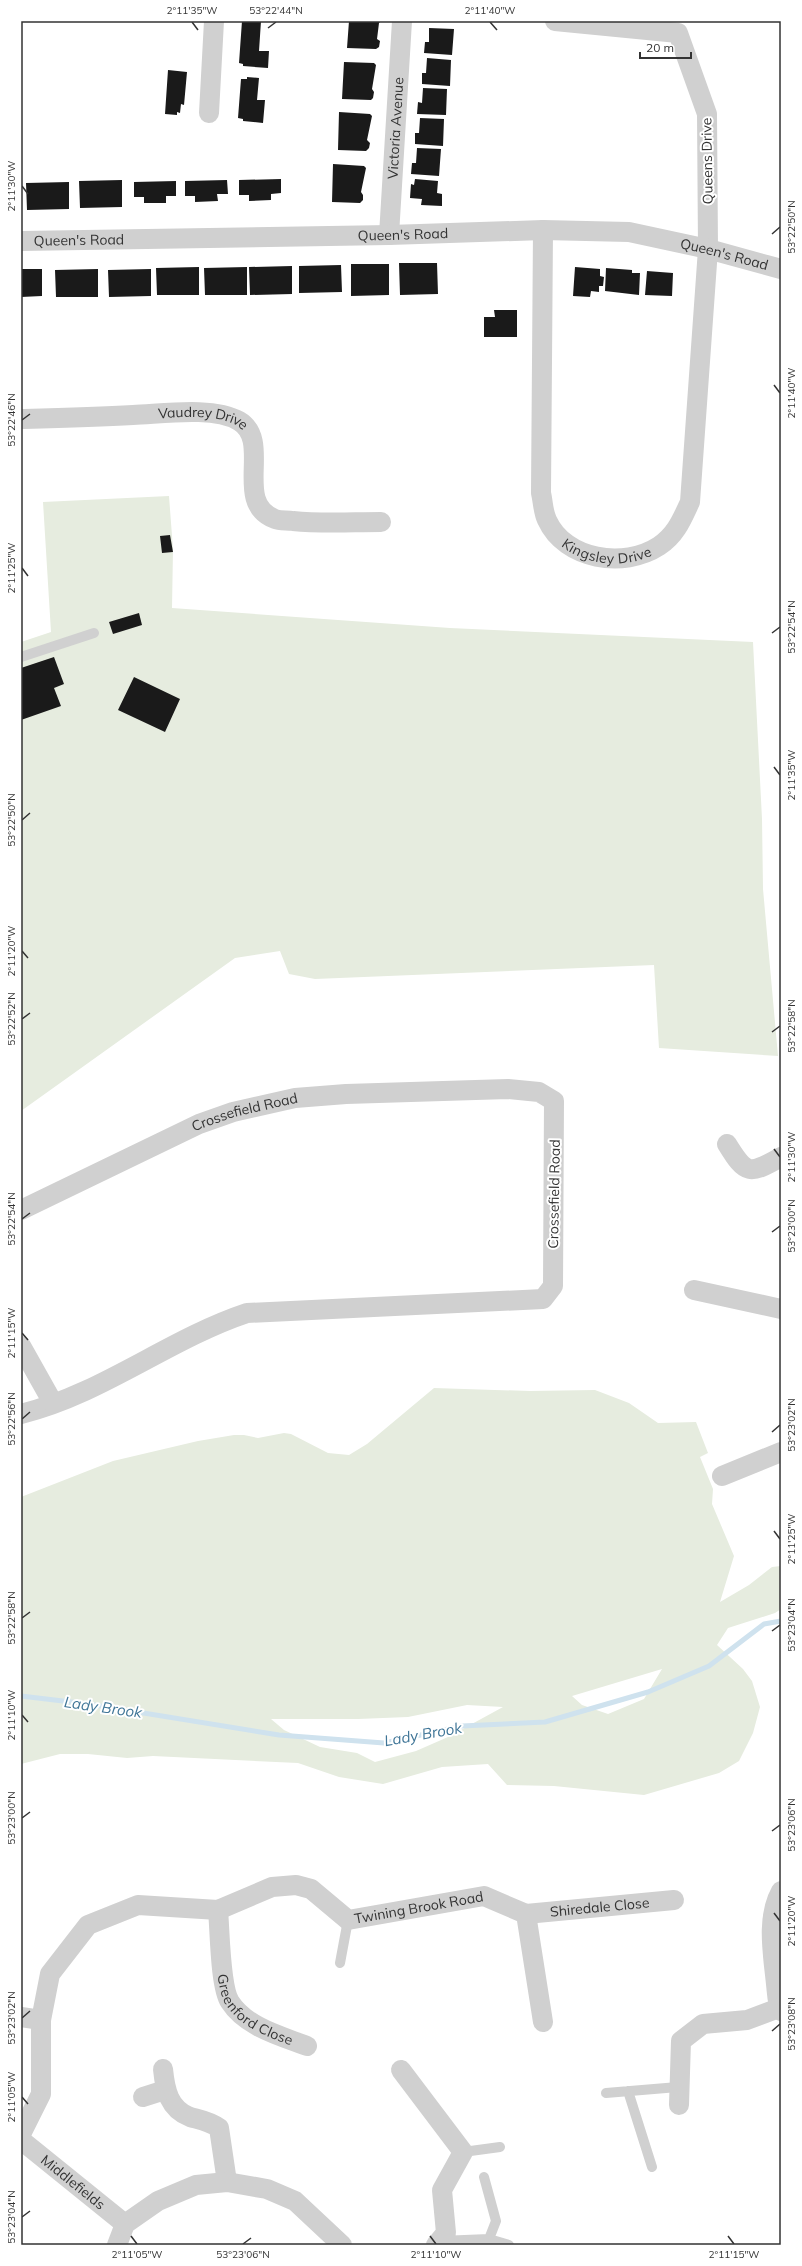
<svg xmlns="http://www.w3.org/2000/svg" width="802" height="2266" font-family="Mulish,sans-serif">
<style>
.green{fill:#e6ecdf;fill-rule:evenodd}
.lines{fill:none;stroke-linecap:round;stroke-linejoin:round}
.stream{stroke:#cfe2ee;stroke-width:5}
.building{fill:#1a1a1a}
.service{stroke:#d0d0d0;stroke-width:10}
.minor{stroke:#d0d0d0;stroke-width:20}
.ticks{fill:none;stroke:#333;stroke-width:1.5}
.labels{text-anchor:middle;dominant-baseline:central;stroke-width:4;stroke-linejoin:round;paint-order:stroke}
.street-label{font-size:14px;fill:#333;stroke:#fff}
.water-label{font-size:15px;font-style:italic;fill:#3f7597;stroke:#fff}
.neatline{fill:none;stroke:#333;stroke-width:1.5}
.ticks-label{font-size:10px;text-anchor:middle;fill:#333}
</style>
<rect width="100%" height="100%" fill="#fff"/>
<path class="green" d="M169,496L173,549L172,608L450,628L753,642L762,819L763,889L778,1056L659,1048L654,965L315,979L289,974L280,951L235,958L21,1111V642L51,632L43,502Z
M434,1388L530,1391L595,1390L629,1403L658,1423L696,1422L708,1453L700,1457L713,1489L712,1504L734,1556L720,1602L749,1585L772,1567L781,1566V1609L775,1613L728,1628L717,1645L743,1669L752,1681L760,1707L753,1733L739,1761L719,1773L644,1795L554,1786L507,1785L488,1764L442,1767L383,1784L339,1777L298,1763L153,1756L127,1758L88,1754H60L21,1764V1497L113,1461L198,1441L234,1435H244L258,1438L284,1433L291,1434L328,1453L349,1455L367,1444ZM662,1669L644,1699L608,1714L582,1705L572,1696ZM467,1705L503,1707L448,1737L416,1751L375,1762L357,1753L320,1747L284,1730L271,1719H358L408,1717Z"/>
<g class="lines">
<path class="stream" d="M21,1696L88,1704L279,1735L384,1743L462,1726L545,1722L648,1692L709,1666L764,1624L781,1621"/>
</g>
<path class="building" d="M242,21H261L259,51H269L268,68L243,66V64L239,63Z
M349,21H381L379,23L377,39L380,41L379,47L376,49L347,48Z
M429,28L454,29L452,55L424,53L425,42H429Z
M427,58L451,60L450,86L422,84V73H426Z
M344,62L374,63L376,65L372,89L374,92L373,98L371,100L342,99Z
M168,70L187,72L184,105L181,104L180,113L177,112V115L165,114Z
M247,77L259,78L257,100H265L263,123L243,121V119L238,118L241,79H247Z
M423,88L447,89L446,115L417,114L418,102L422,103Z
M339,112L370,114L372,116L367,140L370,143L369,148L366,151L338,150Z
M420,118L444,119L443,146L415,144V133H419Z
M417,148L441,149L439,176L411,174L412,163H416Z
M333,164L364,166L366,168L361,192L363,195V200L360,203L332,202Z
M281,179V193L271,194V200L249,201V195H239V180Z
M415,179L438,181L437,193L442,194V206L421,205L422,199L410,198L411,184L414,185Z
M122,180V207L80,208L79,181Z
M227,180L228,194H217L218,201L195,202V196H185V181Z
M176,181V196H166V203H144V197H134V182Z
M69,182V209L27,210L26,183Z
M399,263H437L438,294L400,295Z
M351,264H389V295L351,296Z
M341,265L342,292L299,293V266Z
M292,266V294L250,295L249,267Z
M199,267V295H157L156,268Z
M247,267V295H205L204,268Z
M575,267L600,269V276L604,277L603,286H599V292L591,291L590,297L573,296Z
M606,268L632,270V273H640L639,295L605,291Z
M21,269H42V296L21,297Z
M98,269V297H56L55,270Z
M151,269V296L109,297L108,270Z
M647,271L673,273L672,296L645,295Z
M494,310H517V337H484V317H495Z
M170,535L173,552L162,553L160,536Z
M139,613L142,625L113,634L109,622Z
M54,657L64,684L54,688L61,706L21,720V668Z
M134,677L180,699L165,732L118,710Z"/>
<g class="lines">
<path class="service" d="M21,657L94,633
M340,1963L348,1920
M628,2091L652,2167
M606,2093L678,2087
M463,2152L500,2147
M484,2177L496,2221L489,2239
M440,2241L489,2239L509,2245"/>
<g class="minor">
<path d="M209,113L214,21"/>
<path id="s1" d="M543,230L541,493C543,501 543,512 547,520C565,560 624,569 659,546C676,535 682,519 690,502L708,249L707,114L678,33L555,21"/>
<path id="s2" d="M389,235L402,21"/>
<path id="s3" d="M21,241L389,235L543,230L629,232L708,249L781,269"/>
<path id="s4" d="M21,419C58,418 96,417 133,415C162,414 213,406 239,421C273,441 232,503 275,519C280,521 287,520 293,521C322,524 351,522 381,522"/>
<path d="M727,1144C746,1175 749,1175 781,1157"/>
<path id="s5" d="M21,1210L199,1124L233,1112L295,1098L346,1094L508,1089L539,1092L554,1101L553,1286L543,1299L247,1313C169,1339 102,1394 21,1414"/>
<path d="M694,1290L781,1309"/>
<path d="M21,1346L53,1403"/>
<path d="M722,1476L781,1452"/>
<path d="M781,1891C766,1918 773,1954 776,1984C777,1992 777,2004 781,2011"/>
<path id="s6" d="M218,1910C220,1931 220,1987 230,2002C246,2027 281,2036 307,2046"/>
<path id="s7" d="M526,1914L674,1900"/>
<path d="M21,2017L41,2020"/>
<path d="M163,2069C165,2090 169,2109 190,2117C201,2120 209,2121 219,2128L227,2182"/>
<path d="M401,2070L463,2152L442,2190L446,2233L436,2245"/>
<path d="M143,2097L165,2090"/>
<path d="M679,2105L681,2041L703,2024L747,2020L779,2008"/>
<path id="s8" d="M21,2134L41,2094V2020L50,1974L88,1925L138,1905L218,1910L272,1887L296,1885L311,1889L348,1920L484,1896L526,1914L543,2022"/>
<path id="s9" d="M21,2140L125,2224"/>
<path d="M117,2245L125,2224L158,2201L196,2185L227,2182L267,2189L295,2201L342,2245"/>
</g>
</g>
<path class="ticks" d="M192,22L198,30M490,22L497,30M268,28L276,22M22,186L28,194M772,234L780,227M774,385L780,393M22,420L30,414M22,568L28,576M772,633L780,627M774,767L780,775M22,820L30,813M22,951L28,958M22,1019L30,1013M772,1032L780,1026M774,1149L780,1157M22,1219L30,1213M772,1232L780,1226M22,1333L28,1340M22,1419L30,1412M772,1432L780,1425M774,1531L780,1539M22,1618L30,1612M772,1631L780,1625M22,1715L28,1722M22,1818L30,1812M772,1831L780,1825M774,1913L780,1921M22,2018L30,2011M772,2031L780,2024M22,2097L28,2104M22,2217L30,2211M131,2236L137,2244M430,2236L436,2244M728,2236L734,2244M243,2244L251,2238"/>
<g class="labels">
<g class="street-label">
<text stroke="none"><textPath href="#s2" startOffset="107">Victoria Avenue</textPath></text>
<text transform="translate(707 161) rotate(-91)">Queens Drive</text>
<text stroke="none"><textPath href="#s3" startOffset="382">Queen's Road</textPath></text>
<text stroke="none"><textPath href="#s3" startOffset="58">Queen's Road</textPath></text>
<text stroke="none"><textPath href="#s3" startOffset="706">Queen's Road</textPath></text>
<text stroke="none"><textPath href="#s4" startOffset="183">Vaudrey Drive</textPath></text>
<text stroke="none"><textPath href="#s1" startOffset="364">Kingsley Drive</textPath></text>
<text stroke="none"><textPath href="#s5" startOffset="245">Crossefield Road</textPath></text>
<text transform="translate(554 1194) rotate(-89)">Crossefield Road</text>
<text stroke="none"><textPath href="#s7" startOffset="74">Shiredale Close</textPath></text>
<text stroke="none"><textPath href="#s8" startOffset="580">Twining Brook Road</textPath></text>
<text stroke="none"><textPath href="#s6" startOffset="116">Greenford Close</textPath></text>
<text stroke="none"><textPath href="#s9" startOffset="67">Middlefields</textPath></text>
</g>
<g class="water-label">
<text transform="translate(103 1707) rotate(8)">Lady Brook</text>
<text transform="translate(423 1734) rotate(-10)">Lady Brook</text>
</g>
</g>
<rect width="802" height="2266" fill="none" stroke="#ffffff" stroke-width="44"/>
<path d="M640 52v6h51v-6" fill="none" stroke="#333333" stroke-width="2"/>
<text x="646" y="52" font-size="12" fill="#333333" stroke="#ffffff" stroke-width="3" paint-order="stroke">20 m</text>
<rect x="22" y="22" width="758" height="2222" class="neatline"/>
<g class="ticks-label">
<text x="192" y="14">2°11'35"W</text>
<text x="276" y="14">53°22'44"N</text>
<text x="490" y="14">2°11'40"W</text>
<text transform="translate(11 186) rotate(-90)" y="4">2°11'30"W</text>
<text transform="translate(791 227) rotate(-90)" y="4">53°22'50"N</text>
<text transform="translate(791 393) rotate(-90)" y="4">2°11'40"W</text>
<text transform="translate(11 420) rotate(-90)" y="4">53°22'46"N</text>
<text transform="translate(11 568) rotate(-90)" y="4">2°11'25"W</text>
<text transform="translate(791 627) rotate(-90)" y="4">53°22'54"N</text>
<text transform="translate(791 775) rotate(-90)" y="4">2°11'35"W</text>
<text transform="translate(11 820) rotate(-90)" y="4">53°22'50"N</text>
<text transform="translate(11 951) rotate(-90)" y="4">2°11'20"W</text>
<text transform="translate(11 1019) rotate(-90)" y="4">53°22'52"N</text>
<text transform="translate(791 1026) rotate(-90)" y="4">53°22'58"N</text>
<text transform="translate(791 1157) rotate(-90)" y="4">2°11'30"W</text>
<text transform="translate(11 1219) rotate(-90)" y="4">53°22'54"N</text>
<text transform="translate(791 1226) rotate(-90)" y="4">53°23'00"N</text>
<text transform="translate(11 1333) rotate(-90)" y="4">2°11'15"W</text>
<text transform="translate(11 1419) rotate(-90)" y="4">53°22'56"N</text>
<text transform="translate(791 1425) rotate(-90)" y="4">53°23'02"N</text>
<text transform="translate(791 1539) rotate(-90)" y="4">2°11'25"W</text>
<text transform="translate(11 1618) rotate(-90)" y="4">53°22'58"N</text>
<text transform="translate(791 1625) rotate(-90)" y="4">53°23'04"N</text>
<text transform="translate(11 1715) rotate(-90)" y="4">2°11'10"W</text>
<text transform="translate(11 1818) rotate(-90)" y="4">53°23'00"N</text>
<text transform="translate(791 1825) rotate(-90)" y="4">53°23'06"N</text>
<text transform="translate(791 1921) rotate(-90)" y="4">2°11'20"W</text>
<text transform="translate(11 2018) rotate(-90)" y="4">53°23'02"N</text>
<text transform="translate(791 2024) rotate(-90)" y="4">53°23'08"N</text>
<text transform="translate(11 2097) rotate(-90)" y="4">2°11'05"W</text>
<text transform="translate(11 2217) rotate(-90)" y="4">53°23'04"N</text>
<text x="137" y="2258">2°11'05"W</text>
<text x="243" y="2258">53°23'06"N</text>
<text x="436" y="2258">2°11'10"W</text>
<text x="734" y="2258">2°11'15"W</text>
</g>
</svg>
